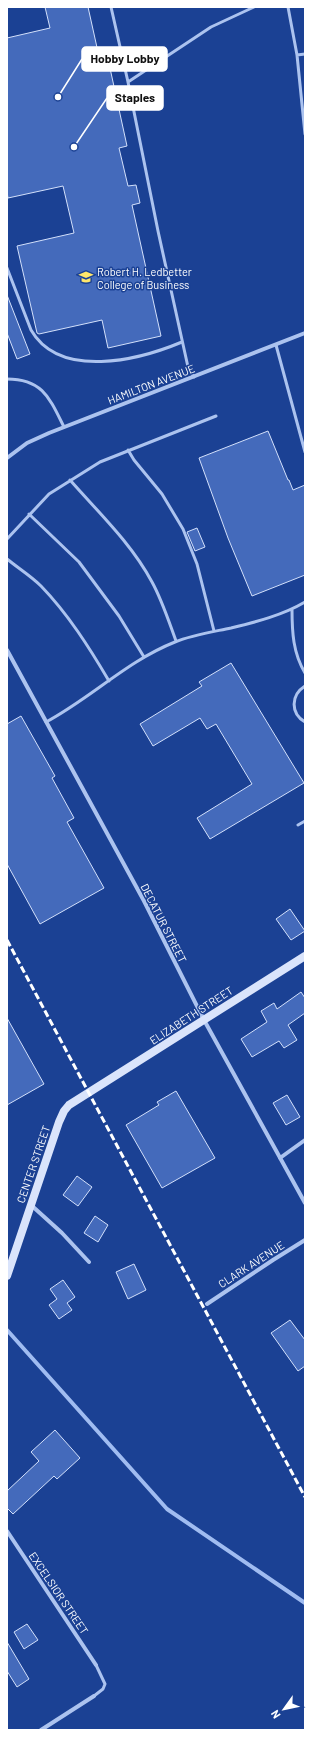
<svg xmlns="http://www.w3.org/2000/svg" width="312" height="1737" font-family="Barlow,sans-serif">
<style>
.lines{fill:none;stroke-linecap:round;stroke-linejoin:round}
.stream{stroke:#a0bcf1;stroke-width:4}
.building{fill:#446abb;stroke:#d3e0fb}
.lane{stroke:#acc3ef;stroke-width:3}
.street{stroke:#acc3ef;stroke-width:4}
.secondary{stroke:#dae4fb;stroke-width:8}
.rail{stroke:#fff;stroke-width:3;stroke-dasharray:7 3;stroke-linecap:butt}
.labels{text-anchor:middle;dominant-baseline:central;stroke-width:3;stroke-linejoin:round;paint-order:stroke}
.poi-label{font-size:11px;fill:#fff;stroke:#1b4194;text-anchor:start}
.street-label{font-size:11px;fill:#fff;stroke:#1b4194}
.leader{fill:none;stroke:#fff;stroke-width:1.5}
.callout-dot{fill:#fff;stroke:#1b4194;stroke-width:1.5}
.callout{fill:#fff;stroke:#fff;stroke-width:1.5}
.callout-label{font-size:12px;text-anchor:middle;font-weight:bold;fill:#111}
</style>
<rect width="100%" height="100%" fill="#1b4194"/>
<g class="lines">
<path class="stream" d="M7,1330L167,1509L305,1603"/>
</g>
<path class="building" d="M45,7H88L100,61L108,59L127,146L119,148L128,186L136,185L140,203L132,205L161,336L108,348L102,320L39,334L37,333L17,246L74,233L63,186L8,198L7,192V38L50,28Z
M7,295L30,354L17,359L7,333Z
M268,431L288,480H289L293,490L305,485V575L252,596L228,538L199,458Z
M197,528L205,547L195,551L187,532Z
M231,663L304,783L210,839L197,818L252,784L216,724L207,729L200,718L153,746L140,724L202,686L199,682Z
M21,716L55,776L52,778L74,818L67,822L104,888L40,924L7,864V724Z
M290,909L305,931L291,940L276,919Z
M301,992L305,998V1013L288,1025L297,1040L284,1048L279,1041L252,1057L241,1039L267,1022L261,1011L274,1003L277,1009Z
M7,1018L44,1084L7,1105Z
M176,1091L215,1158L162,1188L126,1125L159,1105L157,1102Z
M287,1095L300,1117L286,1125L273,1103Z
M77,1176L92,1187L78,1206L63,1195Z
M95,1216L108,1225L98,1242L84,1233Z
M134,1264L146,1290L128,1299L116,1272Z
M63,1280L75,1297L67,1303L72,1310L59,1319L49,1305L57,1299L50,1289Z
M290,1320L305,1340V1366L298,1371L271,1333Z
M55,1430L80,1458L57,1479L54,1476L13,1514L7,1508V1491L39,1461L31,1452Z
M27,1624L38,1640L24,1649L14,1632Z
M7,1642L29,1679L17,1687L7,1671Z"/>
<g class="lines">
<path class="lane" d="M111,7L128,82L158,231L188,367L194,377
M288,7L297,55L305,134
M297,55L305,54
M128,82L211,27L254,7
M7,268L31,330C60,380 139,360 182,342
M276,345L305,452
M7,379C43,379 50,399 64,427
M128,450L134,460L162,494L183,529L197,564L214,631
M70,480C99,513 131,543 152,582C162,600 169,622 176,641
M29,514L79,562L119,616L144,657
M7,539L49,494L100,462L216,416
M7,559C18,568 31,576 41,586C68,614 89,647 109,681
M292,609C292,632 293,653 305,673
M305,686C291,695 290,713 305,722
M46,722C91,698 127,661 175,642C192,635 212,632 231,628C256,622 283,615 305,602
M298,825L305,821
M94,1696L103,1689L105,1684L96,1665"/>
<path class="street" d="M7,458L27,443L49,433L305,333
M7,650L144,901L204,1020L305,1203
M280,1158L305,1140
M31,1205L62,1233L89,1262
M207,1304L273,1260L305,1240
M7,1531L96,1665
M41,1730L94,1696"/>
<path class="secondary" d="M7,1276L59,1122L64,1111L69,1105L305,956"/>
<path class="rail" d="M7,940L305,1497"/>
</g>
<defs>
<symbol id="university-bare" viewBox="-9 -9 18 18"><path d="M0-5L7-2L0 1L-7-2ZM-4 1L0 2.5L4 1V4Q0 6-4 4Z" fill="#ffe66b" stroke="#1b4194" stroke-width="2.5" paint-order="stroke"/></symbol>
</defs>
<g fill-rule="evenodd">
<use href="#university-bare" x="76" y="267" width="20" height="20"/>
</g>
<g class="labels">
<g class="poi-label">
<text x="97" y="271">Robert H. Ledbetter<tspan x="97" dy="13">College of Business</tspan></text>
</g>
<g class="street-label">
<text transform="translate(151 384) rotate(-21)">HAMILTON AVENUE</text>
<text transform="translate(164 923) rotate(63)">DECATUR STREET</text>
<text transform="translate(191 1015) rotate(-33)">ELIZABETH STREET</text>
<text transform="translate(33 1164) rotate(-71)">CENTER STREET</text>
<text transform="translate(251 1264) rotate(-33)">CLARK AVENUE</text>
<text transform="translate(59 1593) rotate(56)">EXCELSIOR STREET</text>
</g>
</g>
<path class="leader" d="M58 97L82 59M74 147L107 98"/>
<g class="callout-dot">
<circle cx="58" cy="97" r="4"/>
<circle cx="74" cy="147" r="4"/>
</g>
<g class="callout">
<rect x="82" y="47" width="85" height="24" rx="4"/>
<rect x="107" y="86" width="56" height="24" rx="4"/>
</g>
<g class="callout-label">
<text x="125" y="63">Hobby Lobby</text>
<text x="135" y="102">Staples</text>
</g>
<rect width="312" height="1737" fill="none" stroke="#ffffff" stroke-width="16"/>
<g transform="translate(284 1709) rotate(237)" stroke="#1b4194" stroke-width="3" paint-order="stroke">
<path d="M0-3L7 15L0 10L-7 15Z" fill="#ffffff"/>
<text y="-6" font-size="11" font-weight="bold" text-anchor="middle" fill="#ffffff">N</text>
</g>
</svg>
